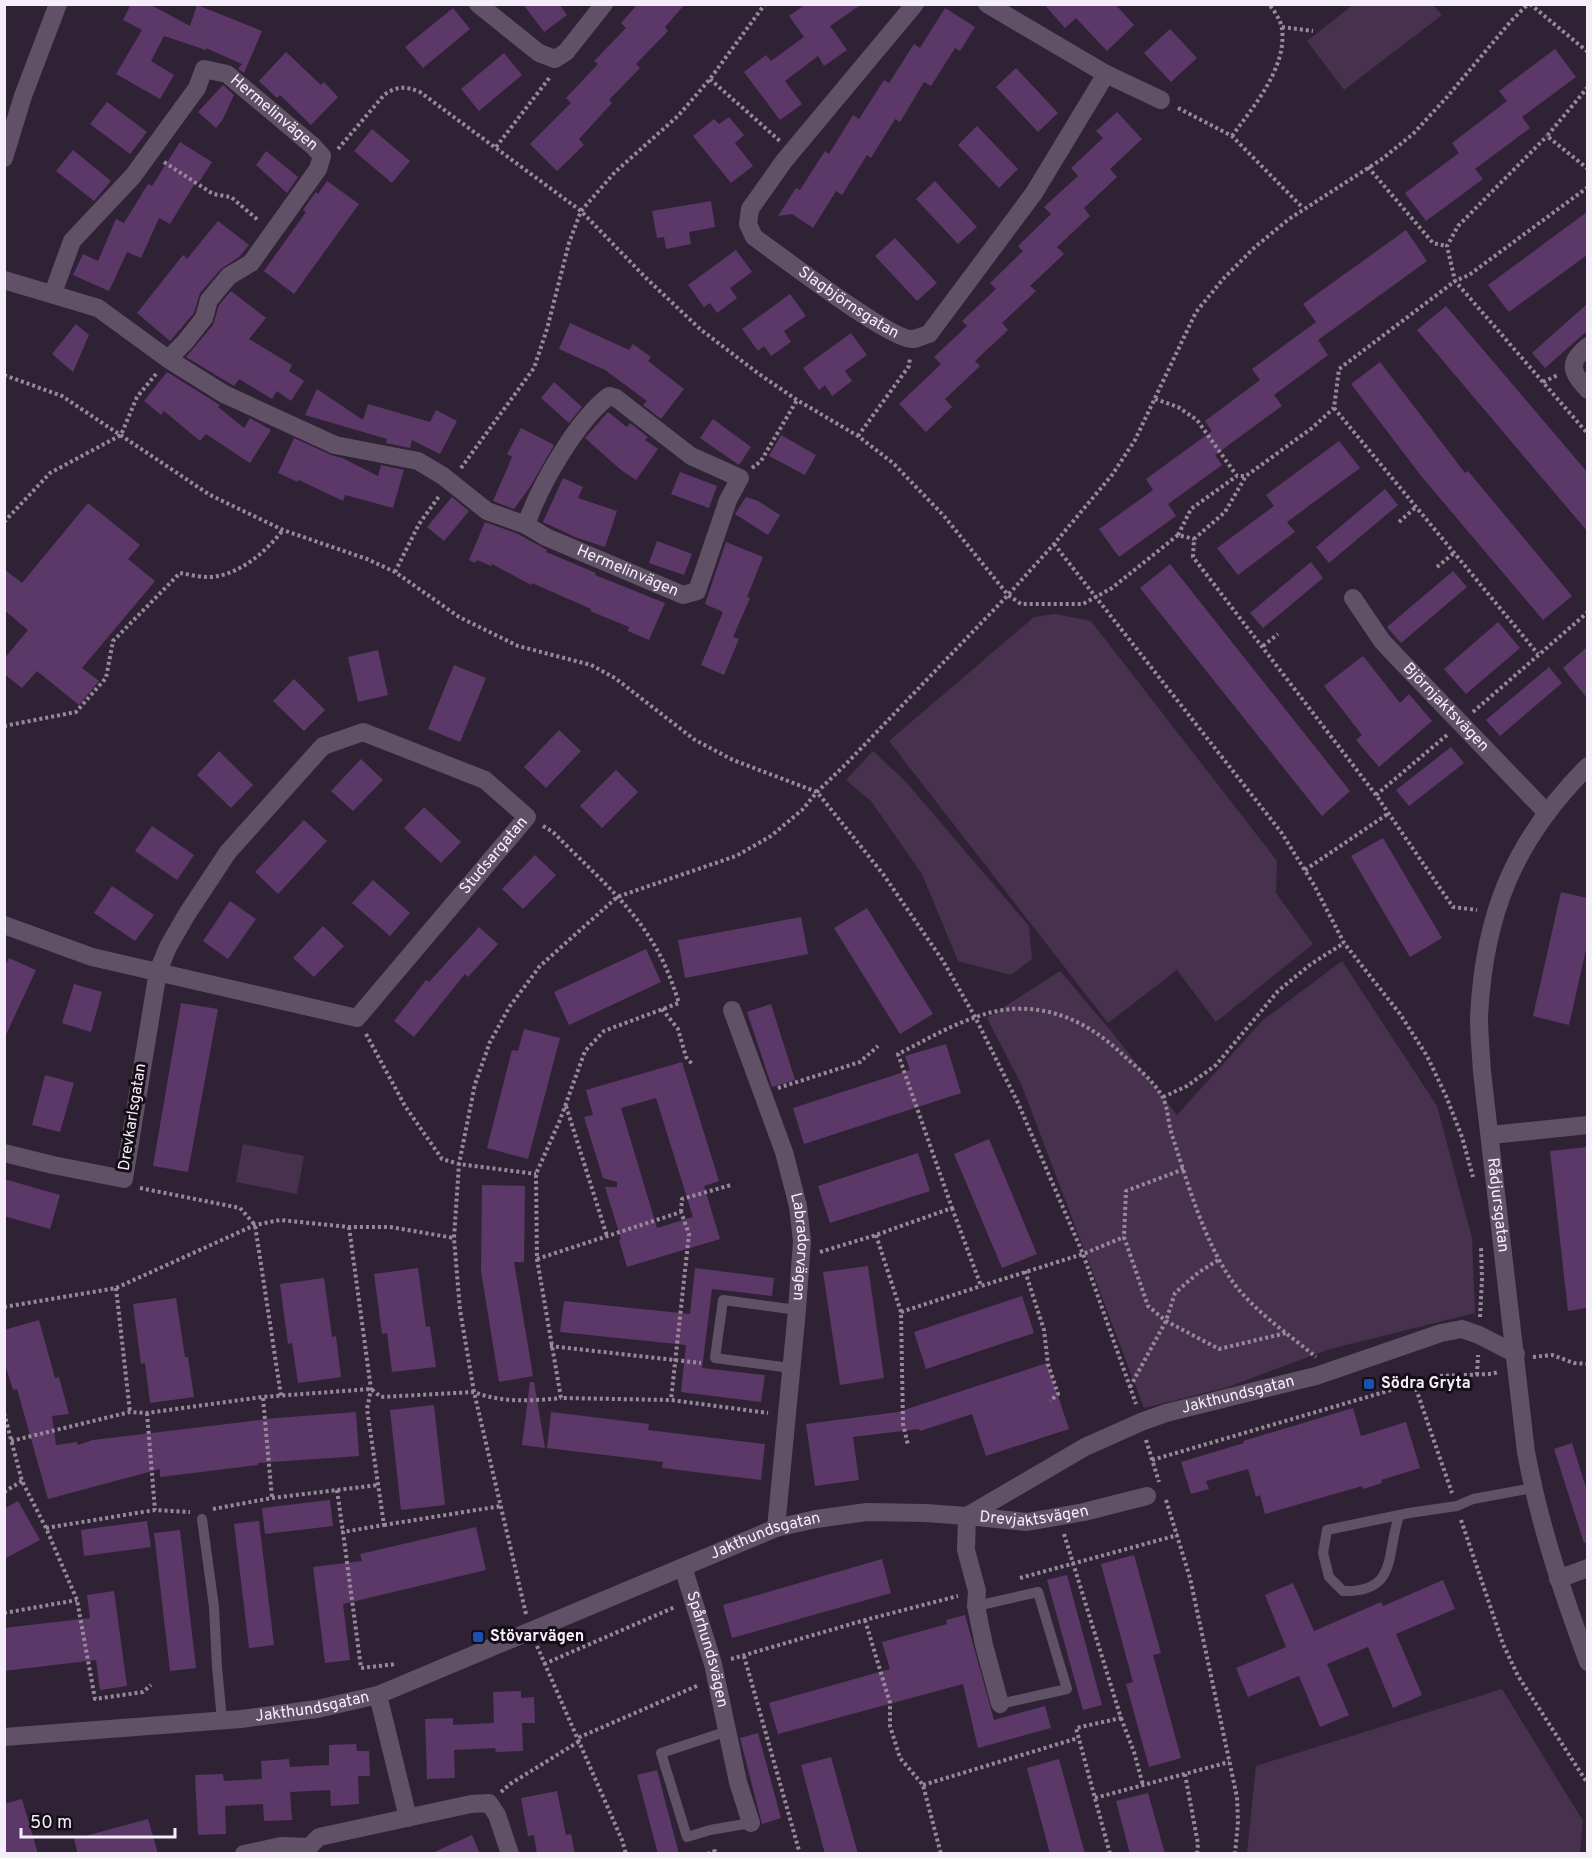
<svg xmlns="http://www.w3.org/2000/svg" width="1592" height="1858" font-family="Overpass,sans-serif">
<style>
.green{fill:#47314f}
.building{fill:#5b3868;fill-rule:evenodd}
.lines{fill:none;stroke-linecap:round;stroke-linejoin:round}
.path{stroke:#968a9a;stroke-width:4;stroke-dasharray:3 3;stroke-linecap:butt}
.service{stroke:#605166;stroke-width:10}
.minor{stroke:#605166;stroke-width:18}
.tertiary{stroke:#605166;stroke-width:18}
.transit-dot{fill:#1a4fb4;stroke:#140e17;stroke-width:2}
.labels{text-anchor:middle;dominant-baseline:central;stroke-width:6;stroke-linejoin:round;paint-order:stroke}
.street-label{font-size:16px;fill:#f6edfa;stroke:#140e17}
.poi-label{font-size:16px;font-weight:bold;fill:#f6edfa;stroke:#140e17;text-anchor:start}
</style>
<rect width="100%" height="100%" fill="#302235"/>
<path class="green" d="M1354,4L1433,5L1442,15L1344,90L1307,41Z
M1055,614L1091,621L1277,861L1276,893L1313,944L1216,1022L1177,970L1108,1023L889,741L1034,617Z
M873,751L906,782L1029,926L1032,959L1011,975L958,961L922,874L871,801L846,780Z
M1342,961L1437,1106L1472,1238L1475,1313L1330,1349L1228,1387L1144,1408L1022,1086L987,1018L1060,971L1111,1031L1177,1115L1262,1021Z
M243,1144L304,1156L297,1194L236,1182Z
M1502,1689L1583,1821L1580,1853H1247L1256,1766Z"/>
<path class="building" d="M131,4H149L190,26L197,5L262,31L244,73L238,69L242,64L206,48V50L164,36L151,61L174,75L160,99L116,74L142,30L123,20Z
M523,4H559L567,15L544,32Z
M638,4H685L665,27L668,31L636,64L640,68L609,100L612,103L579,139L584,145L557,171L530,144L571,103L566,98L598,64L594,61L626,28L621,23Z
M806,4H862L830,26L847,50L824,66L818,56L785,81L802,104L780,120L744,72L766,55L771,61L804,37L789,16Z
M1044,4H1115L1134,25L1107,51L1076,18L1065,28Z
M453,8L470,29L423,68L405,47Z
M945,8L975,27L960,51L955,48L931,86L924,82L900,122L895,119L871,158L867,155L842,195L836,191L813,228L792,214L778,216L796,188L800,190L825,151L829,154L853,115L859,119L884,80L889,83L914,44L920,48Z
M1170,29L1197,58L1171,82L1144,53Z
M1555,49L1576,77L1522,117L1530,128L1475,169L1483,179L1426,221L1405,193L1459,153L1452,143L1507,101L1499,91Z
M286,52L321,85L324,82L338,97L311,125L280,95L277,98L259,81Z
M504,53L522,75L479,111L461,89Z
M1016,68L1058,113L1038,132L996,87Z
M223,85L234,95L223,119L216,128L198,112Z
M107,102L147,132L130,154L90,124Z
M1117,112L1142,139L1110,169L1117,177L1084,208L1090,216L1057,247L1064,254L1030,286L1036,291L1002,323L1008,330L975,361L980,366L945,399L952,407L926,432L899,404L941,364L934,357L967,326L962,321L996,289L990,283L1023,251L1018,246L1051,214L1044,207L1078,176L1071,168L1103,138L1096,131Z
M729,117L744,135L735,143L753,166L731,183L693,136L714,119L719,124Z
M977,126L1018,169L999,188L958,145Z
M372,129L410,161L392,183L354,151Z
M180,142L212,162L199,182L197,180L170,224L159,218L141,258L127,252L109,291L73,275L83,254L98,261L116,219L124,223L148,184L152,186Z
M73,150L111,181L94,201L56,171Z
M266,151L298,177L287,193L256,165Z
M327,181L359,204L294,294L264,271L306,212L303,210L316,192L318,194Z
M935,181L977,227L958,244L916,199Z
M711,201L715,227L689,232L691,244L666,249L664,237L657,238L652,211Z
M1587,212V255L1509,312L1488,285Z
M218,221L249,245L239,257L221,269L200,293L194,313L170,341L137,313L183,255L187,259Z
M1406,230L1427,261L1318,340L1328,355L1274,395L1282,406L1215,455L1222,465L1168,504L1176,516L1119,557L1099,529L1153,490L1146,479L1212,431L1205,421L1260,380L1252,369L1316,322L1303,304Z
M895,238L937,283L917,301L875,256Z
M736,250L752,272L730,288L737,298L717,313L710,303L704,307L688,285Z
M231,291L266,318L249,339L292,365L289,371L304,381L291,401L277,391L272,399L239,379L234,386L186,357L213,325L219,305Z
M790,294L806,316L784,331L791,342L771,356L764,346L758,351L742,329Z
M1587,304V331L1545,368L1532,353Z
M1446,306L1587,472V531L1417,330Z
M570,323L629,350L633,344L651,357L648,361L684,389L661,419L643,405L647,401L605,370L559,349Z
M76,324L89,335L73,372L52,354Z
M851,333L867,355L845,371L852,381L832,396L825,385L819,390L803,368Z
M1380,362L1465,473L1468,471L1572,596L1543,620L1422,477L1351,384Z
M167,372L220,405L218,407L244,428L250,418L271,430L250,463L206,434L200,441L164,411L161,415L144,401Z
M554,382L582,407L569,423L541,398Z
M317,389L363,420L368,404L430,422L436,410L457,421L440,454L412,440L410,448L386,443L387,439L305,415Z
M608,412L627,427L630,423L648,437L645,440L658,449L636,480L621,470L585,438Z
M713,419L751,447L739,465L700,438Z
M521,428L554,445L530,487L514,509L493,501L512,457L507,454Z
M781,435L816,455L805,475L769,456Z
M294,438L331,455L342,458L378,476L381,465L404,470L393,508L345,495L343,501L299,480L298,482L278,473Z
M1339,441L1360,468L1287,522L1295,532L1238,575L1217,548L1274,506L1266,495Z
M680,472L717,486L709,508L671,494Z
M563,478L583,487L578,498L617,511L605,547L575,537L543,522Z
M1385,489L1398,505L1329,563L1316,547Z
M452,497L469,511L444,541L427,527Z
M746,497L758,501L780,515L768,535L735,514Z
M88,503L140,545L128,559L155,581L82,668L99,681L79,705L37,671L22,688L4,674V659L28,630L4,610V569L22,583Z
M485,522L518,534L547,550L546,552L596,573L595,575L665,603L649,640L628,631L629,627L590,611L591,609L532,583L531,585L492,564L491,566L477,560L475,563L469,560Z
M657,541L692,554L684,575L649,563Z
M726,542L763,557L747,597L750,598L733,637L739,639L724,675L701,665L723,612L705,604Z
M1311,562L1323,578L1263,628L1250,613Z
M1170,564L1350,791L1322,816L1140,588Z
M1453,571L1467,587L1401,643L1387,627Z
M1498,622L1520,648L1466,694L1444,669Z
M1587,647V698L1563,668Z
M378,650L388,695L358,702L348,657Z
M1363,656L1400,703L1409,694L1432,721L1379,767L1356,740L1362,735L1324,686Z
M454,665L486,678L460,742L428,729Z
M1549,667L1562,683L1500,736L1486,720Z
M294,679L325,710L304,731L273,701Z
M559,730L581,751L546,788L524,767Z
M1451,747L1464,763L1409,806L1396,790Z
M219,751L253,785L231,808L197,775Z
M361,759L383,780L353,811L331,791Z
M616,770L638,792L602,828L580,806Z
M424,807L461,842L441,863L404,828Z
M304,820L327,841L278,894L255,872Z
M152,826L194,855L177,880L135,851Z
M1383,838L1442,938L1410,957L1351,856Z
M535,855L556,875L523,909L502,889Z
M373,880L410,913L390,936L352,903Z
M112,886L154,915L135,941L94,913Z
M1561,892L1587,898V945L1569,1025L1533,1016Z
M230,901L256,919L228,959L203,941Z
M867,908L933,1014L900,1034L834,928Z
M801,917L808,954L685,978L678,940Z
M323,926L344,946L314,977L293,958Z
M479,927L498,944L468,977L465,974L414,1037L394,1021L426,980L429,982Z
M646,949L661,982L569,1025L554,992Z
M9,958L36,970L4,1039V968Z
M74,984L102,992L91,1032L62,1023Z
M181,1003L218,1009L188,1172L153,1166Z
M771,1004L795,1080L772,1087L747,1012Z
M524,1029L560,1038L528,1159L487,1148L512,1050L518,1051Z
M946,1044L961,1093L804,1144L793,1108L910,1070L905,1056Z
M682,1062L719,1181L704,1186L720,1239L627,1267L619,1240L621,1239L605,1187H617V1182L603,1178L584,1117L593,1115L586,1090ZM656,1098L693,1217L657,1228L621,1108Z
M45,1075L74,1083L60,1132L32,1125Z
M989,1139L1037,1254L1002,1268L954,1154Z
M1587,1147V1308L1568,1311L1550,1151Z
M918,1153L930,1191L830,1223L818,1186Z
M4,1179L60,1195L50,1229L4,1216Z
M482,1185L525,1186L524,1262H514L533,1376L499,1382L481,1271Z
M868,1266L884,1378L840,1385L823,1272Z
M418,1268L426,1327L430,1326L436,1367L392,1372L387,1333L382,1334L374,1274Z
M695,1268L774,1278L772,1296L712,1289L702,1368L765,1375L761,1402L681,1392L686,1345L560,1332L564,1301L690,1314Z
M324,1278L332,1337L336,1336L341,1377L298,1383L292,1343L288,1344L280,1284Z
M1022,1296L1034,1333L926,1369L914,1332Z
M176,1298L185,1357H188L194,1397L150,1403L145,1363L141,1364L133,1304Z
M39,1320L55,1378L59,1377L69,1414L52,1416L56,1445L77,1442L78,1445L93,1440L276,1418L356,1412L359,1456L258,1463V1465L160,1477V1469L48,1499L17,1389L13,1390L4,1361V1330Z
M1047,1363L1069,1429L986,1456L972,1414L920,1431L919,1429L853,1437L859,1480L815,1486L806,1424L898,1412Z
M530,1382H534L545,1448L522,1445Z
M434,1405L445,1505L401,1510L390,1410Z
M1353,1408L1361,1436L1406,1422L1420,1468L1381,1480L1382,1483L1363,1489L1362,1486L1265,1514L1260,1495L1256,1497L1248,1469L1206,1481L1209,1489L1191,1494L1181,1462L1244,1443L1243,1441Z
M551,1412L649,1424L648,1430L765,1444L761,1480L662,1468L663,1462L547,1448Z
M1572,1443L1587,1491V1542L1584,1543L1554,1449Z
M330,1500L333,1526L265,1534L262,1508Z
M18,1501L40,1540L4,1559V1509Z
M147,1521L151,1547L84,1556L81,1530Z
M259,1521L274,1645L249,1648L234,1524Z
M476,1527L486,1570L343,1604L350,1660L325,1663L313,1567L362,1561L360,1554Z
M180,1530L196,1668L170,1671L154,1533Z
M1134,1555L1161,1653L1153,1655L1181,1758L1149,1767L1126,1684L1133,1682L1101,1564Z
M882,1559L891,1593L732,1638L723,1605Z
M1067,1575L1102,1705L1083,1710L1047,1580Z
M1443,1580L1455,1609L1396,1634L1422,1695L1393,1708L1368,1647L1327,1664L1349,1715L1320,1727L1299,1676L1248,1697L1236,1668L1286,1647L1265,1595L1293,1583L1314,1631L1381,1602L1383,1606Z
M114,1591L127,1686L100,1690L96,1660L4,1671V1628L90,1618L87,1595Z
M965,1615L994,1720L1045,1706L1051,1728L978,1748L963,1684L778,1734L769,1703L890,1669L882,1642L947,1624L946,1620Z
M521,1691V1698L534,1697L535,1723H522L523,1751L496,1752L495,1748L454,1750L455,1778L427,1779L425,1719L453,1718V1725L494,1723L493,1692Z
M758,1733L781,1818L762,1824L740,1738Z
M356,1744L357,1751H369L370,1776H358L359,1804L331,1806L330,1790L290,1792L292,1820L264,1821L263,1804L225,1806L226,1834L198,1835L195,1775L223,1774L224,1781L262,1779L261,1761L289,1759L290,1767L329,1765V1745Z
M831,1757L858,1854H825L801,1765Z
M1059,1759L1085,1854H1050L1027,1768Z
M657,1770L679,1854H658L637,1775Z
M557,1791L566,1835L571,1834L575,1854H537L534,1835L528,1836L521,1798Z
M1148,1793L1165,1854H1130L1116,1801Z
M22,1799L38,1854H4V1804Z
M148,1819L158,1854H78L74,1839Z
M472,1835L480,1854H430Z"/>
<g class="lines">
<path class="path" d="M1530,4L1588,52
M1282,27L1313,31
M710,79L780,141
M1588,87L1547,136L1588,169
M1178,108L1232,136L1303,208
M1232,136C1253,107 1287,68 1282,29C1281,20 1274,11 1269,4
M496,147L550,77
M338,149L384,95C396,86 406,86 420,92L581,211L646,278L700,329L759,374L797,400L858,436L893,463L944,516L1008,595L1021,604H1083L1112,588L1178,535L1194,539
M164,162L213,194L231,197L258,220
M1368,167L1433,243L1446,246
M1588,187L1469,275L1455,281L1588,434
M4,375L62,396L210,495L283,530L367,559L395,572L459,617L518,646L591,665L615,678L695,740L733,760L817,792L883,874L943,961L975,1017L1018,1103L1083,1254L1136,1404
M1543,382L1558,375
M1155,399L1178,407L1197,420L1237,476H1246
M1334,408L1538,654
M858,436L909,366L910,357
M461,468L534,368L547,329L569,243L581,211L615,172L678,116L710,79L765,4
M752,468L761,461L797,400
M4,522L50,473L121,435L137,397L156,374
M1399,522L1416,507
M1178,535L1191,509L1237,476
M1054,544L1281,832L1314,885L1344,943L1400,1014L1427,1056L1446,1096L1462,1137L1473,1177
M1437,567L1454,553
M395,572L419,524L440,495
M1263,646L1278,634
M1473,712L1588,612
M4,726L76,712L106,678L113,641L180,573C192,575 207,579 218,576C244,571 267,550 283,530
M1447,735L1376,795L1453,907L1477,910
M1376,795L1193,557L1194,539L1225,512L1246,476L1312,428L1334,408L1339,369L1455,281L1447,246L1458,226L1547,136
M543,826L553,832C587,867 628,901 653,943C665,962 672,982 679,1003L604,1031L585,1051L560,1120L536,1174L537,1259L561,1398L671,1400L768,1413
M1305,870L1389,813
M662,1009L678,1029L686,1057L693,1065
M366,1034L405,1106L442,1159L459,1164L536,1174
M778,1088L860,1062L878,1046
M1163,1097L1187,1086L1216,1065L1278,991L1311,964L1344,943
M566,1106L607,1236
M1184,1169L1126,1191L1124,1237L1148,1306L1166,1321L1219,1349L1286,1333
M140,1188L240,1208L255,1225L281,1396
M952,1208L981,1286L1083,1254L1124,1237
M681,1212L682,1199L731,1185
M349,1227L371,1389L367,1409L384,1525L343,1532L361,1668L397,1664
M876,1235L901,1312L903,1424L908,1445
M820,1252L876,1235L952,1208L898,1054C924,1041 949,1026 976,1017C1030,997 1081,1015 1121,1053C1135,1066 1152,1079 1162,1096C1168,1106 1168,1123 1172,1135C1187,1181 1203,1238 1230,1278C1252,1310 1286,1332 1316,1357
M537,1259L681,1212L689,1234L671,1400
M1025,1271L1044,1330L1048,1364L1058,1394L1050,1401
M116,1288L130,1412
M4,1307L116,1288L255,1225L280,1220L349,1227H390L454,1238
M901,1312L981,1286
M1480,1317L1482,1279L1481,1247
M550,1346L701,1363
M1533,1357L1552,1355L1574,1363L1588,1364
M1477,1375L1478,1355
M1414,1383L1452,1493
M1130,1387L1166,1321L1175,1293L1199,1272L1220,1259
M263,1398L272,1498
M4,1413L22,1481L46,1528L77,1600L95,1699L143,1692L151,1685
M147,1413L155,1510
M1146,1440L1159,1482
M11,1441L130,1412L147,1413L262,1397L371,1389L381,1397L474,1392C502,1403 531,1401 561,1398
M1152,1460L1439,1376L1491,1374L1499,1372
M337,1490L343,1532
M4,1492L22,1481
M1166,1500L1190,1578L1237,1797L1238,1822L1235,1854
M213,1509L272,1498L378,1485
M1461,1520L1503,1644L1518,1676L1588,1784
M384,1525L501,1506
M46,1528L155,1510L190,1512
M1064,1534L1121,1718L1076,1728L1110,1854
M1020,1578L1178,1535
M4,1613L77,1600
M526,1614L474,1392L460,1310L454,1238L459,1164L475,1084L490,1042L510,1006L540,966L617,897L736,856L771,836L802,810L817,792L847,763L1008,595L1054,544L1112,475L1135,440L1196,312L1224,278L1255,247L1289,219L1382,159L1413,134L1447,97L1511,21L1528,4
M865,1620L890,1703V1726L900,1758L923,1785L941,1854
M537,1646L622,1840L626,1854
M744,1656L800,1854
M731,1659L865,1620L958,1596
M544,1664L675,1607
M1121,1718L1134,1752L1143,1785
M1185,1774L1198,1844L1197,1854
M923,1785L1078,1738
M501,1792L510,1784L578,1742L580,1737L699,1685
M1095,1798L1229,1762
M707,1854L715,1851V1854"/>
<path class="service" d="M791,1368L715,1358L723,1300L797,1310
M1399,1516C1386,1554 1398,1593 1343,1591L1329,1577L1323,1553L1327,1530L1409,1513L1457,1506L1473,1499L1533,1488
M202,1519L214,1607L217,1667L222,1720
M976,1606L1038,1592L1067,1689L1000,1704
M728,1731L661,1753L687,1837L710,1830L751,1823"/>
<g class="minor">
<path d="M478,4L539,53L555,59L566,52L604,4"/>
<path id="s1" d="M915,4L784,161L750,209L748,224L754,237C778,254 890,340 912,339C917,339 924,335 929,334L1034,193L1106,74L987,4"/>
<path d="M1106,74L1161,100"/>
<path id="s2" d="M4,280L98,308L168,359L224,394L335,445L418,461L443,476L487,511L526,525L546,537L683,595L697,591L728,500L740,478L691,456L616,398L609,396C576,421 539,487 526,525"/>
<path id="s3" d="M53,293L72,241L133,176L197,88L204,69L227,74L313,146L322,156L318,169L251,263L229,276L209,300L204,318L185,342L168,359"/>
<path d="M1588,346C1567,364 1571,371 1588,390"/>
<path id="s4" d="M1353,598L1382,641L1397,657L1547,813"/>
<path id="s5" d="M1588,766C1514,840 1484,914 1479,1017C1479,1035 1481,1054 1482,1072L1526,1452C1540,1527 1562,1591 1588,1662"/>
<path id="s6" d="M4,925L92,957L357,1018L527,817L485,780L363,732L323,746L228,852L187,914L168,947L158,971L124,1179L53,1165L4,1153"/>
<path id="s7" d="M732,1010L784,1152L798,1206L802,1241L797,1310L776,1528"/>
<path d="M1491,1135L1588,1125"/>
<path id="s8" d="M683,1567L713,1664L738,1782L751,1823"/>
<path d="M1558,1579L1588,1568"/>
<path d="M378,1695L408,1818"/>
<path id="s9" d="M1000,1704L984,1645L976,1606L977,1591L966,1550L967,1516L1027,1522L1084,1512L1147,1496"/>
<path id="s10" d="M4,1737L241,1719L317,1709L378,1695L776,1528L816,1519L867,1512L925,1513L967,1516L1085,1447L1141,1422L1166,1413L1316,1376L1441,1333L1462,1329L1479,1335L1516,1354"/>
<path d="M244,1854L281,1846L309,1847"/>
<path d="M308,1854L309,1847L319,1837L471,1804L489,1803L497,1815L510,1854"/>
</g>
<path class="tertiary" d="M4,158L23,96L58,4"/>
</g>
<g class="transit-dot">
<rect x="1363" y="1378" width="12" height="12" rx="3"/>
<rect x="472" y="1631" width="12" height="12" rx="3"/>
</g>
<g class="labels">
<g class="street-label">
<text stroke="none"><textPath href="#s3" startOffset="358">Hermelinvägen</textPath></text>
<text stroke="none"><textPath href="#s1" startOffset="408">Slagbjörnsgatan</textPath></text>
<text stroke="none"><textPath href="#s2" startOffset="696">Hermelinvägen</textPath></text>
<text stroke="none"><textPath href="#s4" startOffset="144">Björnjaktsvägen</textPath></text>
<text stroke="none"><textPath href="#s6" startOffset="578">Studsargatan</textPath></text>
<text transform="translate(133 1117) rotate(-81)">Drevkarlsgatan</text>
<text stroke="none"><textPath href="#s5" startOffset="470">Rådjursgatan</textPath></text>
<text stroke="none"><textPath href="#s7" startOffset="248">Labradorvägen</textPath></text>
<text stroke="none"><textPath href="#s10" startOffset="1300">Jakthundsgatan</textPath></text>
<text stroke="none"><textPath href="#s9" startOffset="260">Drevjaktsvägen</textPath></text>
<text stroke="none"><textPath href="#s10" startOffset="796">Jakthundsgatan</textPath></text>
<text stroke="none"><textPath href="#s8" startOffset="86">Spårhundsvägen</textPath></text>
<text stroke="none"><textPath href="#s10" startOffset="310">Jakthundsgatan</textPath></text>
</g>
<g class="poi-label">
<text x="1381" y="1384">Södra Gryta</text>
<text x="490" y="1637">Stövarvägen</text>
</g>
</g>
<rect width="1592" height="1858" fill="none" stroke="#f6edfa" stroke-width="12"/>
<path d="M21 1828v9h154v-9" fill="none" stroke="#f6edfa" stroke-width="3"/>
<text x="30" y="1828" font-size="18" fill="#f6edfa" stroke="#140e17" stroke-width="4.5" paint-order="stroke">50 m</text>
</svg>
